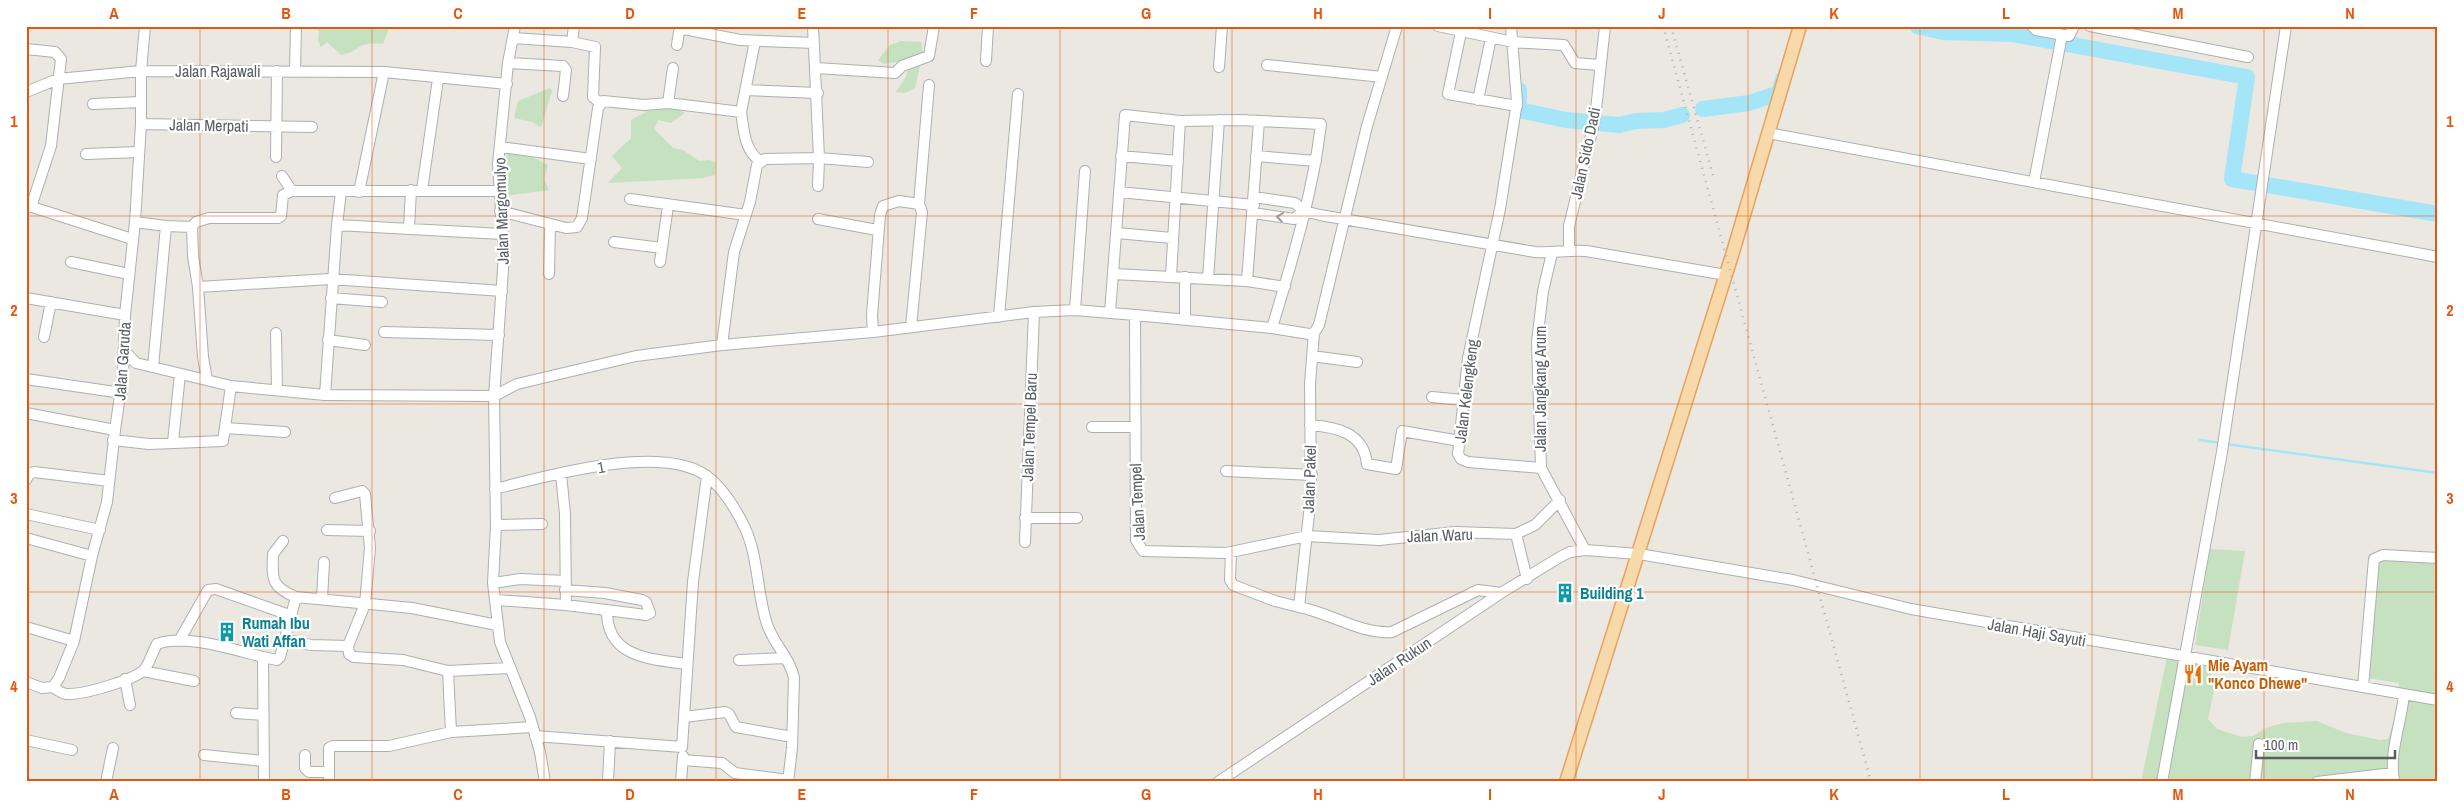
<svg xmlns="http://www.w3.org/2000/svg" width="2464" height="808" font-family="'Archivo Narrow',sans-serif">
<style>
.green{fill:#c6e1bf}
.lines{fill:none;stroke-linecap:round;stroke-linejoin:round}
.stream{stroke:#a4e6f8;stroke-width:2.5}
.river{stroke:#a4e6f8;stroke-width:16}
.minor-casing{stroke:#acb0b3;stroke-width:12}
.major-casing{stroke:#e6a25f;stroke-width:15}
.minor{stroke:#fff;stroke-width:10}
.major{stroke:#f8d9a9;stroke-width:12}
.rail{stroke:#aeafaf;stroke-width:2.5;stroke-dasharray:1 6;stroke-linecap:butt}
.oneway{stroke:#9b9ea0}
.grid{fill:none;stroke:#e15910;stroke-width:1;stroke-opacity:0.55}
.labels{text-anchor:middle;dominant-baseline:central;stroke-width:4.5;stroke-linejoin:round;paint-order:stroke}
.street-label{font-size:16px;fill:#595e61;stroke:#fff}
.culture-label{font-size:16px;font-weight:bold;fill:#0d838f;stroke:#fff;text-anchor:start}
.food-label{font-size:16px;font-weight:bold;fill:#c56008;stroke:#fff;text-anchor:start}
.neatline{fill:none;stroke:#e15910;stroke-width:2}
.grid-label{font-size:16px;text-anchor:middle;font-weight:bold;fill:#e15910}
</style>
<rect width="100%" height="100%" fill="#ebe7e1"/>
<path class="green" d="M315,26H390L383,44C357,41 361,51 341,55L327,42L321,47L318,41L319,32Z
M901,41L921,42L923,52L915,88L905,93L896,92L906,77L909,66L903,61L884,64L878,60L890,45Z
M550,88L552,91L541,127L532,122L514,118L518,101Z
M668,105L685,113L671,123L658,120L654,129L673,148L683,150L699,161L710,160L716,163L715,175L703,178L608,183L622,168L612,156L631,138V120L648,111Z
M509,153H525L548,165L544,178L549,190L505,196L504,158Z
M2210,549L2245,551L2228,650L2195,645Z
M2379,554L2438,556V782H2141L2167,657L2207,663L2215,686L2208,719L2217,729L2242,737L2253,736L2266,728L2282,723L2317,721L2346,733L2380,740L2388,739L2397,711L2399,683L2367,678Z"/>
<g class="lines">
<path class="stream" d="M2200,440L2221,443
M2226,444L2438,473"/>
<path class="river" d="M1917,26L1943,32L2012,34L2247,77L2232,179L2438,214
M1519,90V110L1566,120L1619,125L1636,121L1664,120L1682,115
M1703,109L1749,103L1779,93L1783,79"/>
<defs>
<path id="minor" d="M515,26L508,63L498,164L504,255L494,396L496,525L493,583L500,642L530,717L540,752L545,782
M1397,26L1367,126L1319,325L1314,333L1310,384L1311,495L1299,607C1331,613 1359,634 1392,632L1478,590L1501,593
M1438,26L1513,42L1564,45L1575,63L1599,65
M1511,26L1517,102L1500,209L1468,358L1458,454L1461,459L1468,462L1541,468
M2032,26L2036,30L2069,36L2074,26
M2090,26L2248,57
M1461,32L1448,94L1517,106
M513,38L572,42L595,47L593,97L600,103
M572,42L574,26
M677,45L679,32L684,29L740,40L814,43
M26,49L55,52L61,59L51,146L31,207
M986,61L988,26
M508,63L563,66L566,70L563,96
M1267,65L1382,77
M1219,67L1222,26
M816,68L895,73L902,66L929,56L934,26
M295,71L296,26
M746,90L818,93
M26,92L58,79L141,71L384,72L507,84
M1478,100L1491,38
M668,103L673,68
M93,104L141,102
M741,112L755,41
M141,124L312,127
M1768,133L2438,257
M500,147L591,159
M86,154L139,152
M1121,156L1178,161
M1256,156L1316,161
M276,157L277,71
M282,176L292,191
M2034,182L2062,35
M818,186L819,158L868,162
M422,190L438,79
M359,192L384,72
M1119,192L1254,205
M1254,197L1295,203L1304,211L1320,215L1535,252C1552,253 1568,250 1586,251L1726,275
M630,199L746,215
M26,205L132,239
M500,211L566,228L577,227L582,218L598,108L603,101L644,105L668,103L741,112C744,130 744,150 760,161
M1253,213L1294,219L1304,211
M818,219L877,230
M135,222L166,226L153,367
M337,225L341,192
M166,226L192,227
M409,229L411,190
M1117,233L1172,238
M614,242L662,248
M1569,250V226L1595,119L1605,26
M1552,253L1543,291L1537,342L1541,468L1585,550
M71,262L129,274
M660,262L668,206
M549,274L550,224
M1114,274L1247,281L1285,287
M1171,276L1180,121
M1208,279L1219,120
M1247,281L1259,121
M198,287L331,279L502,291
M26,298L125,315
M331,298L382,302
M1075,310L1085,171
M1110,313L1125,115L1180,121L1239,120L1321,124C1313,193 1292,261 1272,328
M1135,315L1136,540L1143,551L1226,553L1307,536L1379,540L1455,532L1516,534L1535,525L1560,500
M999,317L1018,94
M1185,320V277
M911,327L922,212L919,204L929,85
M384,332L499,335
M873,332L872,315L880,215L883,206L899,201L919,204
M276,333L277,390
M44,337L51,302
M328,340L365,345
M722,345L734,252L750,202L757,165L765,159L819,158L813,26
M124,350L136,363L231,386L325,395L494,396L517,384L636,356L722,345L873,332L1034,312L1075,310L1135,315L1272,328L1309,334L1314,333
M1312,356L1357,362
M26,379L122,393
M207,380L203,357L198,287L193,256L192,227L196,222L209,218H278L281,216L283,195L292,191H500
M325,395L337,225L502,234
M1432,397L1462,400
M26,413L115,430
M1310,425C1337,427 1364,433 1367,464L1396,469L1402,431L1460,441
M1092,427H1135
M225,428L285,432
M113,440L149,444L223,441L231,386
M173,442L180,374
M1226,471L1312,475
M561,474L565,514L566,605
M26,480L29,474L34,472L109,481
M495,489C547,476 660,443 707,476C723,488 737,511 745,528C758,556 757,591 766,621C772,643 790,657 794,678L792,748L788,782
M335,498L362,491L365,494L370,548L365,604L348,646L349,654L354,657L403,660L448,671L451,732
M26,514L100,530
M1025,518H1077
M496,525L542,524
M327,530L370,531
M1516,534L1527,579
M26,538L92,556
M283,541L273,554C272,579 271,587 296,597
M1025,542L1034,312
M1231,552L1230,580L1233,585L1275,601L1299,607
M493,583L520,579L566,581
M322,599L324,562
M496,600L566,605L646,615L650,613L646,602L642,600L605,593L565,590
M607,610C606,658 651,659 687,664
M26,627L74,641
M284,639L311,645L348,646
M179,641L208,590L216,589L292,616
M263,657L277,660L280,657L296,597L412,608L497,625
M739,660L786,658
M143,671L194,681
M448,671L509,668
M125,679L130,705
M26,682L42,688L53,687
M53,687L59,678L74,641L92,556L107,502L115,430L123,375L125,315L135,222L141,124V71L145,26
M53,687C57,690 61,693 66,694C83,695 130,681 143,671C148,667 153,651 157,644C184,633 235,650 263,657L264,782
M2363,687L2374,559L2383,555L2438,558
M236,713L263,715
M684,717L725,712L729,714L736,727L792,737
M535,736L682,747L693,582L707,476
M26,740L72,750
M204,755L263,761
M305,755V768L309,772H329
M683,760L722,763L735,773L788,780
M106,782L113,748
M329,782V748L333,746H389L451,732L533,727
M608,782L610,741
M681,782L683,756
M1218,782L1501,593L1560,557L1570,552L1585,550L1639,554L1793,580L1911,609L2438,700
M2162,782L2222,452L2286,26
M2255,782L2259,744
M2317,782L2393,773
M2394,782C2389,750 2401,726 2404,694"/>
<path id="major" d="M1566,782L1733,252L1800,26"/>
</defs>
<use href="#minor" class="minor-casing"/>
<use href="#major" class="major-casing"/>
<use href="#minor" class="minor"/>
<use href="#major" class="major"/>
<path class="rail" d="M1663,26L1871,782
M1671,26L1714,179"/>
</g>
<defs><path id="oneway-chevron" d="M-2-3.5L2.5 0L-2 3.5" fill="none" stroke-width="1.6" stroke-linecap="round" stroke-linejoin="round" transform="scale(1.25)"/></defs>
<use class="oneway" href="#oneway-chevron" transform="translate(1280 217) rotate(-171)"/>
<path class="grid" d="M200,26V782M372,26V782M544,26V782M716,26V782M888,26V782M1060,26V782M1232,26V782M1404,26V782M1576,26V782M1748,26V782M1920,26V782M2092,26V782M2264,26V782M26,216H2438M26,404H2438M26,592H2438"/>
<defs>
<symbol id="building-bare" viewBox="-9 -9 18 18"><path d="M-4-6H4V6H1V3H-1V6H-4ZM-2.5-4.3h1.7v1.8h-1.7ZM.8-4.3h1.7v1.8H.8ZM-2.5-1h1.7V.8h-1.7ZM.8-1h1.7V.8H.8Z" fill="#0f9aa8" stroke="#fff" stroke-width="2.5" paint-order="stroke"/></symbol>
<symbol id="restaurant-bare" viewBox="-9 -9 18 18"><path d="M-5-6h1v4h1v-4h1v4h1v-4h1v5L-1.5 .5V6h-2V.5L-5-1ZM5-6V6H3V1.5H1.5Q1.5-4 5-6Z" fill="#e8710a" stroke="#fff" stroke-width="2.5" paint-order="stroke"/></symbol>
</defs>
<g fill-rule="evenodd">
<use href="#building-bare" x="1551" y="579" width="28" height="28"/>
<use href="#building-bare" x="213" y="618" width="28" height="28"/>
<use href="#restaurant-bare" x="2179" y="660" width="28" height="28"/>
</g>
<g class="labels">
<g class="street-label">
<text x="218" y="71">Jalan Rajawali</text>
<text transform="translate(209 125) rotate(1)">Jalan Merpati</text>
<text transform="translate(1585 153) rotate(-78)">Jalan Sido Dadi</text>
<text transform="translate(501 211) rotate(-92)">Jalan Margomulyo</text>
<text transform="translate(122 361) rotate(-86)">Jalan Garuda</text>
<text transform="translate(1540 389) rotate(-90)">Jalan Jangkang Arum</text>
<text transform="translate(1466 391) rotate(-83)">Jalan Kelengkeng</text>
<text transform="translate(1029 427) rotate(-88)">Jalan Tempel Baru</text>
<text transform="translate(601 467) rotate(-10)">1</text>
<text transform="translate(1309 479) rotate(-88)">Jalan Pakel</text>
<text transform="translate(1137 502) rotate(-93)">Jalan Tempel</text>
<text transform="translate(1440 535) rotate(-2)">Jalan Waru</text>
<text transform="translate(2037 632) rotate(10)">Jalan Haji Sayuti</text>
<text transform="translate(1399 661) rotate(-34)">Jalan Rukun</text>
</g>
<g class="culture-label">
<text x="1580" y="593">Building 1</text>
<text x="242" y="623">Rumah Ibu<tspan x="242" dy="18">Wati Affan</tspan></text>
</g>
<g class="food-label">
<text x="2208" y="665">Mie Ayam<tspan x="2208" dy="18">"Konco Dhewe"</tspan></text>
</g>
</g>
<rect width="2464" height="808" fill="none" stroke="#ffffff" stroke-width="55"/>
<path d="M2256 750v8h139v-8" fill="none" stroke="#595e61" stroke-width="2.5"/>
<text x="2264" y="750" font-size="15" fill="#595e61" stroke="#ffffff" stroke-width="4" paint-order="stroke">100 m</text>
<rect x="28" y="28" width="2408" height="752" class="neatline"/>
<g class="grid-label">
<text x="114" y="19">A</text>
<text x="286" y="19">B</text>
<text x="458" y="19">C</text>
<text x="630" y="19">D</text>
<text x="802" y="19">E</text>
<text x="974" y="19">F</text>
<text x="1146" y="19">G</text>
<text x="1318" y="19">H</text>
<text x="1490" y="19">I</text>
<text x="1662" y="19">J</text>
<text x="1834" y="19">K</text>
<text x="2006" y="19">L</text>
<text x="2178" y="19">M</text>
<text x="2350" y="19">N</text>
<text x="14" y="127">1</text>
<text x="2450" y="127">1</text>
<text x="14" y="316">2</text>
<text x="2450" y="316">2</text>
<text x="14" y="504">3</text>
<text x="2450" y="504">3</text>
<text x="14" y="692">4</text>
<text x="2450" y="692">4</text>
<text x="114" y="800">A</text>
<text x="286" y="800">B</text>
<text x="458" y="800">C</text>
<text x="630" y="800">D</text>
<text x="802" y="800">E</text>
<text x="974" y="800">F</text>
<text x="1146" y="800">G</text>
<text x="1318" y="800">H</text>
<text x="1490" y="800">I</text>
<text x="1662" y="800">J</text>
<text x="1834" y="800">K</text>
<text x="2006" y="800">L</text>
<text x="2178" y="800">M</text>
<text x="2350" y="800">N</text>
</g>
</svg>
